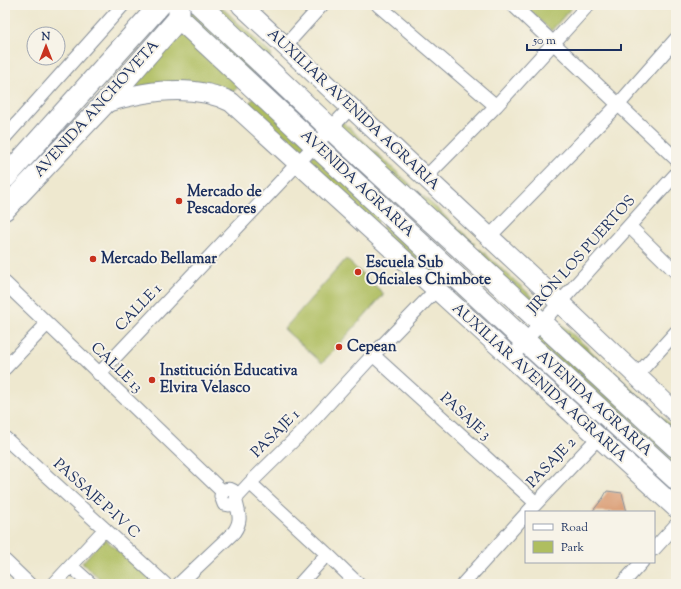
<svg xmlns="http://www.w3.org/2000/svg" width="681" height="589" font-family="'Sorts Mill Goudy',serif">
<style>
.green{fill:#afbe60;stroke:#65765f}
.building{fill:#dba079}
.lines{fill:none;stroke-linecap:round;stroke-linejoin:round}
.street-casing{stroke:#848c96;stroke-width:15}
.secondary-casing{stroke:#848c96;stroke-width:21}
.primary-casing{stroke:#848c96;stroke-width:23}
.street{stroke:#fff;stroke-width:13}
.secondary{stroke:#fff;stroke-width:19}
.primary{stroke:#fff;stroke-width:21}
.poi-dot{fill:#c8321e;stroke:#f7f3e8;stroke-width:1.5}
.labels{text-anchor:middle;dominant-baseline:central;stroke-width:4;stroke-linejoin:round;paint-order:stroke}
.street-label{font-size:15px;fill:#1b2f5e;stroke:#f7f3e8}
.poi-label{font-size:15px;font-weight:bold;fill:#1b2f5e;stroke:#f7f3e8;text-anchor:start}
</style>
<rect width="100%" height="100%" fill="#f7f3e8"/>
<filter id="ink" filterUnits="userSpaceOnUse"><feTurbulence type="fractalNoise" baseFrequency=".025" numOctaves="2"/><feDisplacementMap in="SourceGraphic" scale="8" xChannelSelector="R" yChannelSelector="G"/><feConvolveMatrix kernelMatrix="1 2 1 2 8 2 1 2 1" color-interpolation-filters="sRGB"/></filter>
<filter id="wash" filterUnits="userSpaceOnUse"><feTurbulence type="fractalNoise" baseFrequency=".012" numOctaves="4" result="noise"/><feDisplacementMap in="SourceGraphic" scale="16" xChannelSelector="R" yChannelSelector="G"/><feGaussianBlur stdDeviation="0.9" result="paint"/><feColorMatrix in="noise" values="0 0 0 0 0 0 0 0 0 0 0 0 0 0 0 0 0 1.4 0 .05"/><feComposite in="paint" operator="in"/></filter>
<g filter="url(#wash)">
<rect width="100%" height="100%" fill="#eee8cf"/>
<path class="green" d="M180,5H193L259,67L248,79Z
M201,5H219L272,55L263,64Z
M524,5H574L551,31Z
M187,34L240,85L230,95H121L173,37Z
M256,96L308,146L299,155L247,105Z
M342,121L412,186L405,194L334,129Z
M315,153L384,215L375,225L306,164Z
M417,190L475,244L467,252L409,198Z
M390,219L447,273L437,284L379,231Z
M480,249L549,312L541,321L472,258Z
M346,259L384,294L322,363L284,329Z
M553,316L676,430V444L546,323Z
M543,327L676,451V476L530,341Z
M104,538L156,584H106L82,563Z"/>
<g id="blocks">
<path class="building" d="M607,491L622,493L627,512H592L603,498Z"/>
</g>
</g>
<g filter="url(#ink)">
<use href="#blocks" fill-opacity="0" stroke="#848c96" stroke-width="1"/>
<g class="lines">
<defs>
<path id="street" d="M378,5L496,106
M513,5L676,159
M285,46L322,5
M5,137L123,5
M425,178L496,106L588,5
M630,227L676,272
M489,237L618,105L676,39
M5,283L223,492
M373,355L536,503
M512,358L525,341L676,174
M5,368L47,324
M99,374L350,108
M637,375L676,332
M5,438L165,584
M250,483L327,554L358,584
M237,497C236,491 231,488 225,490L221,496L224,504L229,505L234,504L237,497L250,483L304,430L373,355L436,290
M528,512L599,437
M654,549L676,525
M5,561L29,584
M71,566L91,584
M54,584L105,529
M179,584L234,532C242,520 239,515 236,502
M300,584L327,554
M463,584L526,514
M622,584L642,562"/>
<path id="secondary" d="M241,5L560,303L676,413
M105,103C144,91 193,83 231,102L676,508"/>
<path id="primary" d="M200,5L331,129L676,447
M179,18L525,341L676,479
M5,178L160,5
M5,209L105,103L179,18V6"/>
</defs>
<use href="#street" class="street-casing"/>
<use href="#secondary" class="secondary-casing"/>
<use href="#primary" class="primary-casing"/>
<use href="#street" class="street"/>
<use href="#secondary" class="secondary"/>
<use href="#primary" class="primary"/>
</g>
</g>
<g class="poi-dot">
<circle cx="179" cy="201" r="4"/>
<circle cx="93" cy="259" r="4"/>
<circle cx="358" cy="272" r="4"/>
<circle cx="339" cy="347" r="4"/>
<circle cx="152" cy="380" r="4"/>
</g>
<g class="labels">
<g class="street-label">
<text transform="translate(97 109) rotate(-48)">AVENIDA ANCHOVETA</text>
<text transform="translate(353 110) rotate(43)">AUXILIAR AVENIDA AGRARIA</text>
<text transform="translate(357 184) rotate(43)">AVENIDA AGRARIA</text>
<text transform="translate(582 255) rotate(-48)">JIRÓN LOS PUERTOS</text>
<text transform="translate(139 308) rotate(-46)">CALLE 1</text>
<text transform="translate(116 368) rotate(44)">CALLE 13</text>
<text transform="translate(539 383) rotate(42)">AUXILIAR AVENIDA AGRARIA</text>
<text transform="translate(594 404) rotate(42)">AVENIDA AGRARIA</text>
<text transform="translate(465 417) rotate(42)">PASAJE 3</text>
<text transform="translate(276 434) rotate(-45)">PASAJE 1</text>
<text transform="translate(552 463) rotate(-46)">PASAJE 2</text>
<text transform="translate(96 499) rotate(42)">PASSAJE P-IV C</text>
</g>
<g class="poi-label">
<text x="187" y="192">Mercado de<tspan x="187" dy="17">Pescadores</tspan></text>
<text x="101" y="259">Mercado Bellamar</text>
<text x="366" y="263">Escuela Sub<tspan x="366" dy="17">Oficiales Chimbote</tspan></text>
<text x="347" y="347">Cepean</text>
<text x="160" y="371">Institución Educativa<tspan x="160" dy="17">Elvira Velasco</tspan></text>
</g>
</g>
<rect width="681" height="589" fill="none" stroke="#f7f3e8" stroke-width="20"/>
<rect x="525" y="511" width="130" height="52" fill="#f7f3e8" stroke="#9fa5b1"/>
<rect x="533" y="524" width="20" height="6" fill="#ffffff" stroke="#9fa5b1"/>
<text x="561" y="531" font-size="12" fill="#1b2f5e">Road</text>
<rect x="533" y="541" width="20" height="12" fill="#afbe60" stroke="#9fa5b1"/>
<text x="561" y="551" font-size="12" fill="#1b2f5e">Park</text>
<g transform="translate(46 46)"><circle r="19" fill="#f7f3e8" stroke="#9fa5b1"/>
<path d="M0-3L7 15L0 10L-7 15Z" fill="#c8321e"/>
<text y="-6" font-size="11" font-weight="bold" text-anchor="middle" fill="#1b2f5e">N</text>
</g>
<path d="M527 44v6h94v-6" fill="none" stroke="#1b2f5e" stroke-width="2"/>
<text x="533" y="44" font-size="12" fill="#1b2f5e" stroke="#f7f3e8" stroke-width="3" paint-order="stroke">50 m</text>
</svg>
